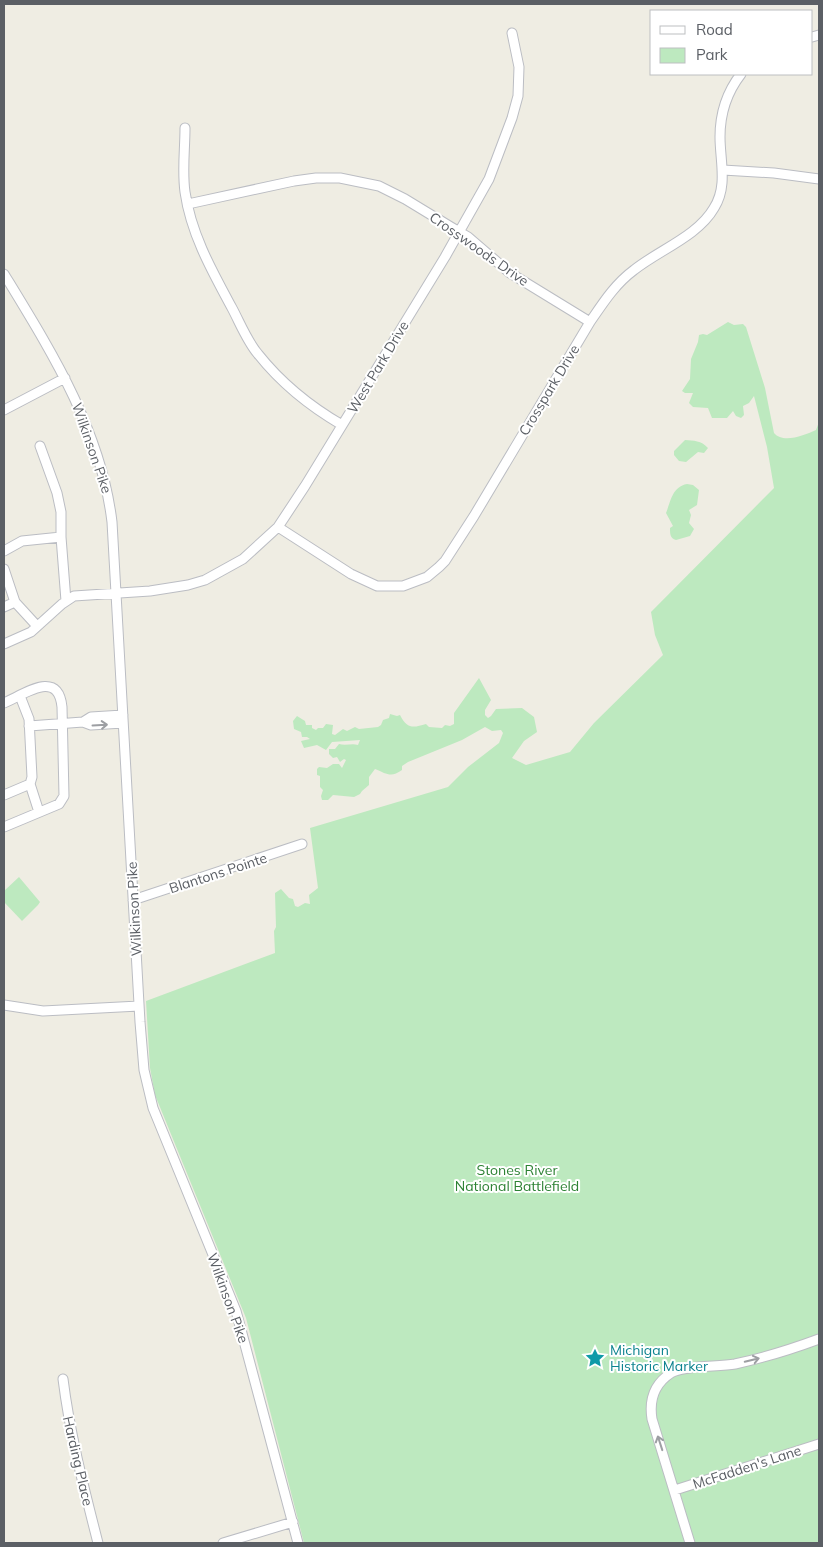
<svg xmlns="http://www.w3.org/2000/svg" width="823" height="1547" font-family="Mulish,sans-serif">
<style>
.green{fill:#bde9bf}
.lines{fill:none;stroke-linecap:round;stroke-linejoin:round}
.minor-casing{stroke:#bbbdc3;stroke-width:11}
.minor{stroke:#fff;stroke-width:9}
.oneway{stroke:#9d9fa3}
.labels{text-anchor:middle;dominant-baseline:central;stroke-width:4;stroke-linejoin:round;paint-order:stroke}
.street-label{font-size:14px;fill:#5b5f65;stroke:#fff}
.park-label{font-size:14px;fill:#2d8234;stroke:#fff}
.culture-label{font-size:14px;fill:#0d838f;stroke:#fff;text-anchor:start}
</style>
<rect width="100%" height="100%" fill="#efede3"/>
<path class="green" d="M728,322L734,325L743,324L746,327L765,388L774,433C783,444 805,435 816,430L819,422V1543H304L246,1318L155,1095L150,1068L146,1001L275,953L274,931L276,927L275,893L281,889L289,898L293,899L295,906L298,907L305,903L310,904L309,895L318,888L310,828L448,787L468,767L499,743L503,733L501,730L492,731L485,727L462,740L408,762L402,766V770C391,778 387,774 375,769L369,777V785L362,791L360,794L354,797L333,795L328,800H322L321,796L323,790L320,787V776L317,775V769L319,767L327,768L333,764H339L342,768L346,760L344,759L340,762L337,757L333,758L329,754V749H335L339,744C346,746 352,743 358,745L360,740L332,742L326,750L317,745L304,748L301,741L310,739L307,737H302L301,732L294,729L293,721L297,716L305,721L306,725H312V728L316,730L318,728H323L326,724L333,725L332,734L335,735L343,729L347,731L355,727L359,729L378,727L381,725L383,720L389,718L390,714L397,716L400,715C407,729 413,728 426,724L429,727L442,728L445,725L450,726L454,724V713L479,678L491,700L485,710V715L488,718L491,716L496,709L522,708L534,717L537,732L524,741L512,758L526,765L570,752L594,723L663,655L655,635L651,612L774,488L767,447L754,396L749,403L743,406L744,415L741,418L736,416L733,411L727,418H712L708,408L693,407L689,403L693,393H685L682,391L690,379L691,359L698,342L699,335L703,334L707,335Z
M685,440C694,441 701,440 708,448L704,453L698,452L686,462L679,461L674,455V451Z
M687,484L693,485L699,490L697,505L689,510L691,515L689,523L694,529L690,536L676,540C670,538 670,534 670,528L673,526L666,513C671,501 672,487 687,484Z
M19,877L40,902L38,905L22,921L4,902V891Z"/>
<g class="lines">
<defs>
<path id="minor" d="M812,37L819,35
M185,128C185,149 182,171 185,192C191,234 212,271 232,308C240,323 247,341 258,354C281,383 311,407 342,425
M723,170L774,173L819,179
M188,204L294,181L316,178H340L379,186L405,199L451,227L468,237L510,273L590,322
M4,274C51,351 101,430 112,522L140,1022L144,1070L153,1108L236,1311L298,1543
M4,410L65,378
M40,446L57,493L61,512V537
M278,527L351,574L377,586H403L427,577L439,567L445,561L474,516L590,322C603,303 615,284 634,270C659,250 698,236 714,208C728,186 720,161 720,137C720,114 727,92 741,74
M4,551L22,541L61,537L66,601
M4,569L15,602
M4,607L15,602L37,626
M4,644L31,632L62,604L74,596L150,591L188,585L205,580L243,559L278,527L305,486L445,257L489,179L512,118L518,96L519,67L512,33
M4,703C25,694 58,669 62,707L64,796L59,804L4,827
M123,715L91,717L83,722L91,725L123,723
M29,726L83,722
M30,784L39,812
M4,795L30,784L32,777L29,719L20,696
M133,900L302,844
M4,1005L43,1011L139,1006
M63,1379C70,1435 84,1488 98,1543
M675,1490L819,1444
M223,1543L293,1522
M690,1543L652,1419C649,1400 654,1384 671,1373C683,1365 718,1367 735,1364C763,1358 792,1349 819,1339"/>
</defs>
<use href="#minor" class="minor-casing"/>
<use href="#minor" class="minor"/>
</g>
<defs><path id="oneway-shaft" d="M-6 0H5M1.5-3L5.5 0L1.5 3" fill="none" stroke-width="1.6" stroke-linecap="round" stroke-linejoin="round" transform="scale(1.25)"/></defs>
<g class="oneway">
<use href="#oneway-shaft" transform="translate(100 725) rotate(-3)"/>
<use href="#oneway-shaft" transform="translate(752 1360) rotate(-14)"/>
<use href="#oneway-shaft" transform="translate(660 1443) rotate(-108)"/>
</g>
<defs>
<symbol id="sight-bare" viewBox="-9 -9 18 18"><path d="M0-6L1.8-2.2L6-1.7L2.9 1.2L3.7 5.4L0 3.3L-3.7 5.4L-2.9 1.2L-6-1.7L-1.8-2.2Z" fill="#0f9aa8" stroke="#fff" stroke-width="2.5" paint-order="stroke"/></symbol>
</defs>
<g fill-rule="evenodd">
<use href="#sight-bare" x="581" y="1344" width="28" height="28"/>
</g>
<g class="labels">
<g class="street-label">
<text transform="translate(479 249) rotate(35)">Crosswoods Drive</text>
<text transform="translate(378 367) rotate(-59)">West Park Drive</text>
<text transform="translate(549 390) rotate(-59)">Crosspark Drive</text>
<text transform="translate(92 448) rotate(71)">Wilkinson Pike</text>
<text transform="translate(218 873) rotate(-18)">Blantons Pointe</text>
<text transform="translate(134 909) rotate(-93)">Wilkinson Pike</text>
<text transform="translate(228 1298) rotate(70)">Wilkinson Pike</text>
<text transform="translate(78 1461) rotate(77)">Harding Place</text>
<text transform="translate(747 1467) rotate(-18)">McFadden's Lane</text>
</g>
<g class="park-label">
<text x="517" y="1170">Stones River<tspan x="517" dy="16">National Battlefield</tspan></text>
</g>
<g class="culture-label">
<text x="610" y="1350">Michigan<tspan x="610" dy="16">Historic Marker</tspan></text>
</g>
</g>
<rect width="823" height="1547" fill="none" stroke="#5b5f65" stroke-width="10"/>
<rect x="650" y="10" width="162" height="65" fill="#ffffff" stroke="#bdbfc1"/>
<rect x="660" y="26" width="25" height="8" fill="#ffffff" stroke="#bdbfc1"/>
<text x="696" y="35" font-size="15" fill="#5b5f65">Road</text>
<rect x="660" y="48" width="25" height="15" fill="#bde9bf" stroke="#bdbfc1"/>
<text x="696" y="60" font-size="15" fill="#5b5f65">Park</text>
</svg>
